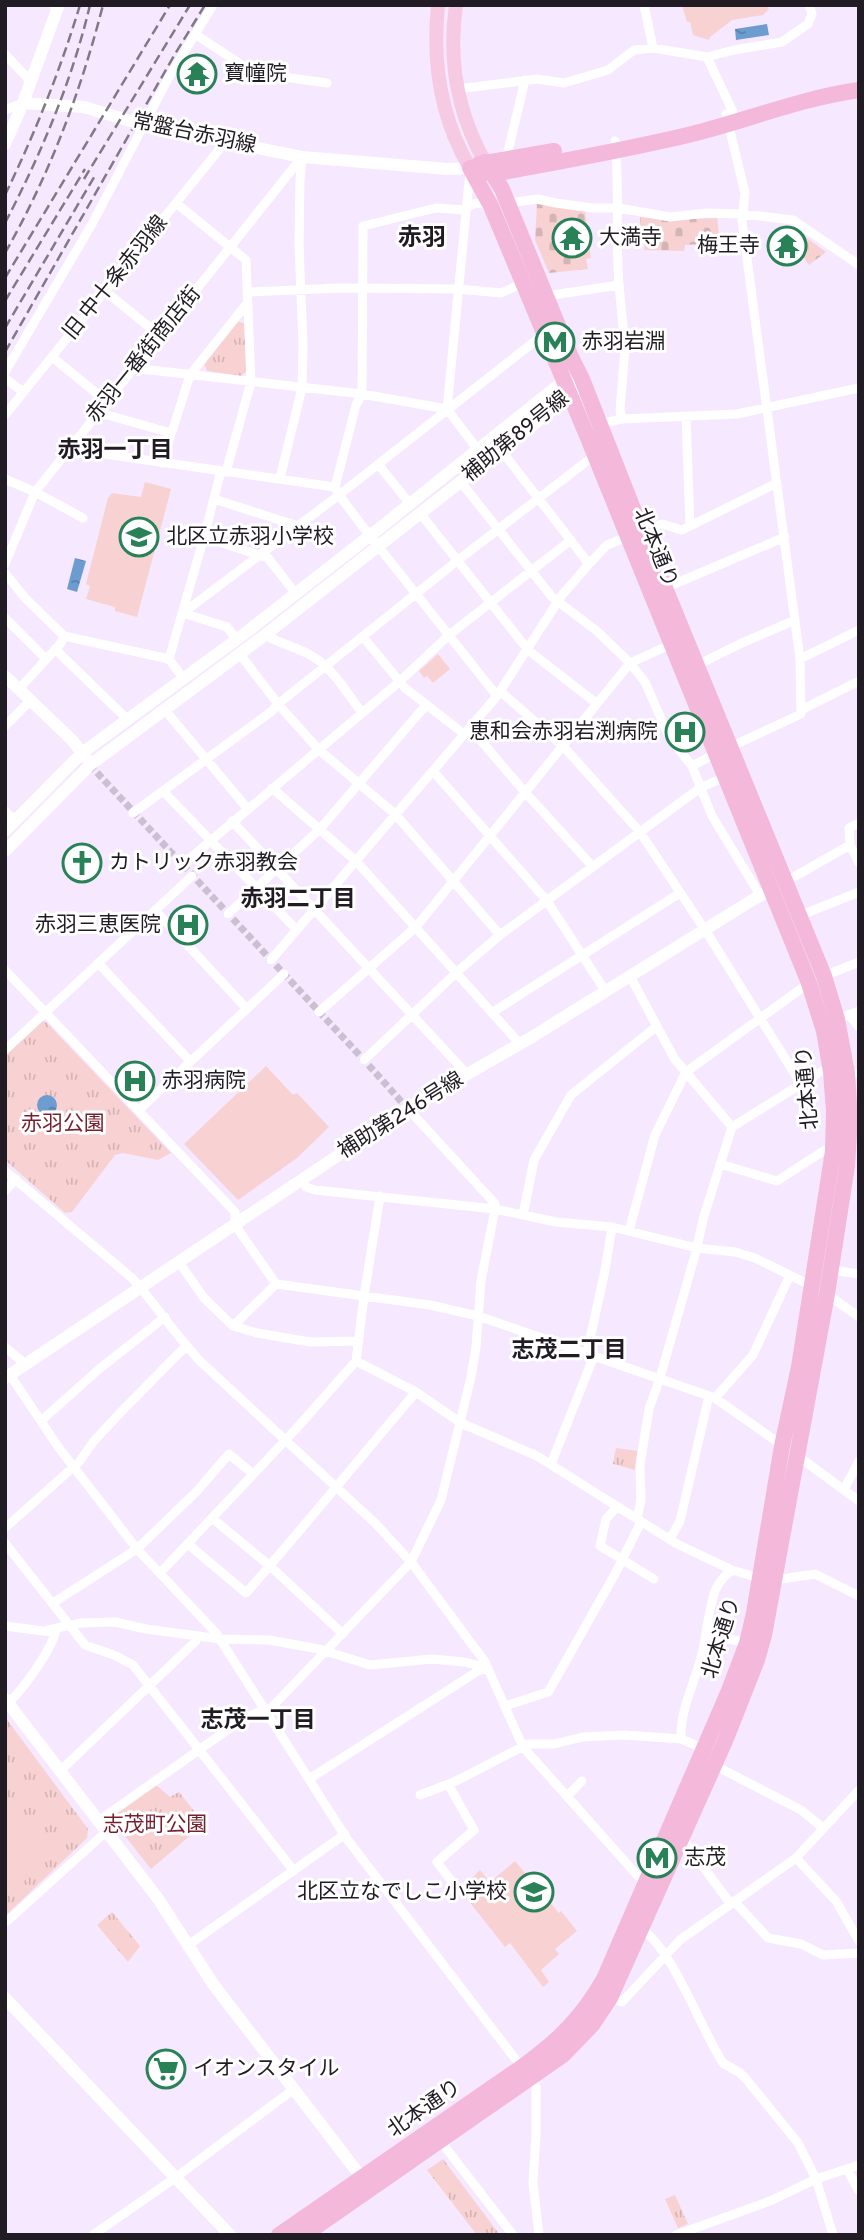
<svg xmlns="http://www.w3.org/2000/svg" width="864" height="2240" font-family="Overpass,'Noto Sans JP',sans-serif">
<style>
.grass{fill:url(#grass-tufts)}
.cemetery{fill:url(#cemetery-stones)}
.garden{fill:#f8d2d3}
.water{fill:url(#water-ripples)}
.lines{fill:none;stroke-linecap:round;stroke-linejoin:round}
.pedestrian-tunnel{stroke:#cbbfd2;stroke-width:7;stroke-dasharray:7 3.5;stroke-linecap:butt}
.minor{stroke:#fff;stroke-width:9}
.tertiary{stroke:#fff;stroke-width:12}
.secondary{stroke:#fff;stroke-width:12}
.primary{stroke:#f7cae3;stroke-width:14}
.trunk{stroke:#f4b8da;stroke-width:16}
.rail{stroke:#827986;stroke-width:2.5;stroke-dasharray:10 5;stroke-linecap:butt}
.labels{text-anchor:middle;dominant-baseline:central;stroke-width:6;stroke-linejoin:round;paint-order:stroke}
.poi-label{font-size:21px;fill:#211c23;stroke:#fff;text-anchor:start}
.street-label{font-size:21px;fill:#211c23;stroke:#fff}
.park-label{font-size:21px;fill:#781f2d;stroke:#fff}
.neighbourhood-label{font-size:23px;font-weight:bold;fill:#211c23;stroke:#fff}
.quarter-label{font-size:24px;font-weight:bold;fill:#211c23;stroke:#fff}
</style>
<defs>
<pattern id="grass-tufts" width="24" height="20" patternUnits="userSpaceOnUse" patternTransform="scale(1.75)"><rect width="24" height="20" fill="#f8d2d3"/><path d="M3 7l-1-3M5 7V3M7 7l1-3M15 17l-1-3M17 17v-4M19 17l1-3" fill="none" stroke="#d4b4b5"/></pattern>
<pattern id="cemetery-stones" width="16" height="16" patternUnits="userSpaceOnUse" patternTransform="scale(1.75)"><rect width="16" height="16" fill="#f8d2d3"/><path d="M2 7V4a2 2 0 0 1 4 0v3zM10 15v-3a2 2 0 0 1 4 0v3z" fill="#d4b4b5"/></pattern>
<pattern id="water-ripples" width="26" height="14" patternUnits="userSpaceOnUse" patternTransform="scale(1.75)"><rect width="26" height="14" fill="#6c9cd0"/><path d="M2 4q2-2 4 0t4 0M15 11q2-2 4 0t4 0" fill="none" stroke="#587ea8"/></pattern>
</defs>
<rect width="100%" height="100%" fill="#f6e8fe"/>
<path class="grass" d="M237,321L246,324L247,371L241,376L207,371L204,363Z
M43,1021L47,1023L171,1153L158,1160L123,1153L115,1155L72,1212L65,1213L5,1160V1055Z
M616,1448L638,1451L635,1470L613,1464Z
M5,1717L88,1829L87,1838L5,1916Z
M156,1785L170,1797L179,1792L199,1817L191,1825V1835L151,1869L109,1816Z
M112,1912L140,1946L128,1962L97,1925Z
M443,2159L500,2235H477L427,2170Z
M675,2195L688,2224L678,2228L665,2199Z"/>
<path class="cemetery" d="M537,204L585,211L591,258L586,259L588,269L549,273L535,240Z
M640,217L670,220L717,218L720,243L685,245L684,251L644,250L645,241L640,238Z
M793,228L826,252L809,265L804,258L786,260L783,250L797,248Z"/>
<path class="garden" d="M682,5H766L769,9L763,15L732,20L710,37L709,40L693,35L690,22H687Z
M145,482L171,489L137,617L115,611V607L86,599L90,586L86,584L108,498L112,493L141,497Z
M438,654L450,669L433,683L427,676L424,678L419,671Z
M266,1066L293,1095L297,1093L329,1127L297,1158L238,1200L184,1144Z
M5,1808L48,1855L17,1889L5,1899Z
M515,1861L559,1913L561,1911L577,1931L555,1949L559,1954L541,1970L549,1982L543,1987L510,1943L505,1947L460,1890L480,1870L490,1882Z"/>
<path class="water" d="M767,24L769,35L736,40L735,29Z
M75,558L86,561L77,592L67,589Z
M37 1105a10 10 0 1 1 20 0a10 10 0 1 1-20 0Z"/>
<g class="lines">
<path class="pedestrian-tunnel" d="M90,765L364,1060L408,1109"/>
<path class="minor" d="M644,5L653,48
M195,34L254,73L327,83
M5,54L31,82
M707,57L733,112
M458,89L537,79L564,83L608,70L634,50L653,48L707,57L734,50L782,42L808,24L812,14L809,5
M5,110L23,103
M726,114L745,193L742,221L800,659L801,714L730,747
M615,141C620,189 615,237 619,285
M506,160L525,80
M176,203L246,260L251,382L226,472
M508,203L538,199L556,203L592,208H619L670,217L707,213L742,214L793,220L859,265
M105,291L159,335
M249,292L340,288L458,289L501,293L523,283
M546,296L619,285L625,348L620,410L622,419
M52,357L106,401
M133,368L362,394L447,409L478,450
M5,372L92,224L169,77L213,5
M5,378L23,392
M447,409L470,171
M97,412L171,433
M5,415L226,141
M686,417L690,526
M598,424L622,419L737,414L859,388
M69,449L335,487L339,495L363,527L497,696
M501,450L589,564
M162,463L190,375L248,302
M378,464L410,504
M280,478L302,388L303,344L299,245L300,180L302,158
M5,479L35,492L83,518
M460,481L552,597L598,632L630,663L645,682L666,730L676,746L692,766L712,816L760,895
M335,487L356,405L362,394L363,226L436,208L465,210C472,202 480,201 490,206
M214,499L298,526
M420,513L528,650L596,703
M204,537L268,558L296,594
M5,564L35,492L302,157
M5,573L26,599L64,636L169,659L183,678
M665,588L785,537
M183,613L339,495L544,334
M183,613L227,627L236,639
M5,618L46,659
M265,635C284,646 307,649 324,665C338,677 350,697 362,713
M363,637L405,688L464,734
M55,649L127,719
M239,653L278,704L318,749L395,814L500,935
M169,659L204,537L221,471
M800,659L859,630
M697,665L742,643L795,620
M19,689L61,643L64,636
M500,691L563,746L640,832L709,936L801,1084
M164,709L247,808
M801,710L859,681
M5,726L31,700
M470,728L524,791L593,867
M692,766L717,753
M433,771L547,901L606,992
M272,788L356,861L520,1044
M163,791L297,930
M5,811L15,821
M133,813L272,711L278,704L457,561L595,455
M232,821L467,1074
M850,845L859,863
M182,865L399,682L449,635L571,540
M785,882L850,845L849,828L859,823
M155,910L247,1009
M228,914L320,829L426,705
M799,916L859,892
M271,960L497,696L562,595L589,564L607,545L650,528L662,524L682,530L777,483
M98,963L190,1061
M5,970L235,1212V1225L276,1284L430,1305L478,1316L715,1398L783,1446
M630,976L674,1058L732,1127
M824,976L859,962
M319,1012L416,927L630,663L672,644
M493,1012L680,893
M849,1015L859,1027
M837,1019L859,1011
M5,1050L192,876
M364,1060L457,972L500,935L700,788L727,776
M408,1109L489,1197L495,1204V1209L556,1222L612,1227L697,1248L735,1252L755,1258L812,1286
M139,1110L284,974
M720,1164L777,1181L825,1150L833,1151
M5,1171L132,1278C156,1305 176,1336 201,1362L375,1523L411,1562L485,1662L523,1747L638,1876L649,1882
M5,1191L16,1179
M523,1215L534,1160L571,1095L657,1026
M629,1231L655,1135L686,1072L809,983
M179,1262L204,1298L233,1326L257,1333L310,1342L359,1341
M831,1270L859,1274
M824,1292L859,1317
M233,1326L276,1284
M5,1347L25,1364
M587,1353L605,1270L612,1227
M356,1361L416,1392L461,1423L537,1456L677,1544L732,1570L759,1578
M10,1375L59,1448L137,1549L216,1633L347,1839L536,2086V2134L533,2183L539,2235
M715,1398L753,1355L790,1275
M41,1421L98,1370L165,1317
M795,1454L859,1501
M551,1464L594,1356
M844,1489L859,1461
M617,1507L606,1519L600,1546L654,1579
M213,1519L270,1566L343,1634
M637,1519L641,1500L640,1465L649,1409L660,1378L695,1255L704,1216L732,1127L822,1071L859,1074
M5,1528L79,1462L94,1441L121,1412L186,1346
M670,1539L680,1521L709,1396
M5,1543L85,1645L114,1655L133,1665L294,1871
M189,1545L246,1593C304,1527 359,1459 416,1392
M160,1573L296,1429L356,1361L364,1296L380,1196
M775,1580L815,1574L859,1596
M53,1603L137,1549L197,1491L229,1454L253,1474
M5,1626L51,1632
M48,1630L81,1623L115,1622L146,1629L220,1639L269,1640L319,1649L370,1665L432,1659L464,1662L488,1668
M706,1634L747,1643
M8,1703C23,1690 53,1648 56,1629
M505,1706L548,1692L550,1689L615,1574L641,1522
M681,1739C680,1706 697,1680 703,1649C707,1630 709,1609 715,1591C719,1581 725,1576 732,1570
M714,1765L801,1810L823,1828
M59,1772L196,1641V1636
M309,1779L478,1671L488,1668
M448,1784L474,1830L437,1862L453,1883
M420,1795L454,1782L528,1744H554L583,1737L624,1735L681,1739L707,1750
M567,1796L582,1781
M97,1822L240,1721L260,1711L271,1708L411,1562L441,1500L471,1377L476,1347L481,1281L495,1209L315,1190L306,1187L302,1180
M681,1837L730,1903
M796,1858L836,1901L859,1941
M734,1901L768,1938L801,1944L823,1955L859,1953
M5,1923L106,1832
M639,1927C673,1948 700,2028 723,2063L740,2073L746,2079L798,2143L816,2179L833,2235
M187,1946L345,1834
M610,1998L622,2002L680,1940L796,1858L859,1790
M439,2139L513,2235
M847,2169L859,2191
M93,2235L175,2178L294,2089
M676,2235L770,2201L816,2179L859,2165"/>
<path class="tertiary" d="M5,144L23,103
M5,676L72,740L86,758
M5,831L82,753L244,634L381,527L546,395L564,381L571,380
M5,851L90,765L265,635L570,396L582,379
M5,1378L415,1104L532,1037L754,899L779,886
M5,1699L159,1900L213,1984L362,2178
M5,1998L230,2235"/>
<path class="secondary" d="M55,5L58,7L23,103L84,107L144,125L302,157L448,169L470,168"/>
<path class="primary" d="M438,5C432,63 440,117 470,168
M456,5C448,60 458,114 485,162"/>
<path class="trunk" d="M479,164L554,151
M483,171L492,174C559,162 626,150 692,134C748,120 802,98 859,90
M279,2235L522,2067C558,2041 582,2018 604,1979L728,1693L747,1643L754,1613L782,1446L799,1367L833,1151L834,1111L831,1072L824,1031L809,983L588,438L491,206L470,168
M304,2235L563,2055L592,2025L610,1998L725,1741L757,1660L764,1635L827,1294L847,1166L850,1119L847,1073L837,1019L824,976L647,544L582,379L571,357L502,189L485,162"/>
<path class="rail" d="M84,179L190,5
M5,195C35,133 60,71 80,5
M5,223C41,154 72,81 90,5
M5,253C49,176 81,91 103,5
M5,278L170,5
M5,301L85,169
M5,328L96,174
M5,352L175,54L205,5"/>
</g>
<defs>
<symbol id="temple-ring" viewBox="-11 -11 22 22"><circle r="9.5" fill="#fff" stroke="#298257" stroke-width="1.5"/><path d="M0-6L5-2H3V0L6.5 2.5H4V6H1.5V3h-3V6H-4V2.5H-6.5L-3 0V-2H-5Z" fill="#298257"/></symbol>
<symbol id="metro-ring" viewBox="-11 -11 22 22"><circle r="9.5" fill="#fff" stroke="#298257" stroke-width="1.5"/><path d="M-5.5 5V-5H-3L0 0L3-5H5.5V5H3V-.5L0 4L-3-.5V5Z" fill="#298257"/></symbol>
<symbol id="school-ring" viewBox="-11 -11 22 22"><circle r="9.5" fill="#fff" stroke="#298257" stroke-width="1.5"/><path d="M0-5L7-2L0 1L-7-2ZM-4 1L0 2.5L4 1V4Q0 6-4 4Z" fill="#298257"/></symbol>
<symbol id="hospital-ring" viewBox="-11 -11 22 22"><circle r="9.5" fill="#fff" stroke="#298257" stroke-width="1.5"/><path d="M-5-5h3v3.5h4V-5h3V5h-3V1.5h-4V5h-3Z" fill="#298257"/></symbol>
<symbol id="church-ring" viewBox="-11 -11 22 22"><circle r="9.5" fill="#fff" stroke="#298257" stroke-width="1.5"/><path d="M-1.2-6h2.4v3.5h3.3v2.4h-3.3V6h-2.4V-.1h-3.3v-2.4h3.3Z" fill="#298257"/></symbol>
<symbol id="supermarket-ring" viewBox="-11 -11 22 22"><circle r="9.5" fill="#fff" stroke="#298257" stroke-width="1.5"/><path d="M-6-5.5h2.5l.6 2H6L4.5 2H-2.5L-4.4-4H-6ZM-1.5 3.2a1.3 1.3 0 1 0 .1 0ZM3 3.2a1.3 1.3 0 1 0 .1 0Z" fill="#298257"/></symbol>
</defs>
<g fill-rule="evenodd">
<use href="#temple-ring" x="175" y="52" width="44" height="44"/>
<use href="#temple-ring" x="550" y="216" width="44" height="44"/>
<use href="#temple-ring" x="765" y="224" width="44" height="44"/>
<use href="#metro-ring" x="533" y="320" width="44" height="44"/>
<use href="#school-ring" x="117" y="515" width="44" height="44"/>
<use href="#hospital-ring" x="663" y="710" width="44" height="44"/>
<use href="#church-ring" x="60" y="841" width="44" height="44"/>
<use href="#hospital-ring" x="166" y="903" width="44" height="44"/>
<use href="#hospital-ring" x="113" y="1059" width="44" height="44"/>
<use href="#metro-ring" x="635" y="1836" width="44" height="44"/>
<use href="#school-ring" x="512" y="1870" width="44" height="44"/>
<use href="#supermarket-ring" x="144" y="2047" width="44" height="44"/>
</g>
<g class="labels">
<g class="poi-label">
<text x="224" y="74">寶幢院</text>
<text x="599" y="238">大満寺</text>
<text x="760" y="246" text-anchor="end">梅王寺</text>
<text x="582" y="342">赤羽岩淵</text>
<text x="166" y="537">北区立赤羽小学校</text>
<text x="658" y="732" text-anchor="end">恵和会赤羽岩渕病院</text>
<text x="109" y="863">カトリック赤羽教会</text>
<text x="161" y="925" text-anchor="end">赤羽三恵医院</text>
<text x="162" y="1081">赤羽病院</text>
<text x="684" y="1858">志茂</text>
<text x="507" y="1892" text-anchor="end">北区立なでしこ小学校</text>
<text x="193" y="2069">イオンスタイル</text>
</g>
<g class="street-label">
<text transform="translate(194 134) rotate(12)">常盤台赤羽線</text>
<text transform="translate(116 278) rotate(-51)">旧 中十条赤羽線</text>
<text transform="translate(144 355) rotate(-51)">赤羽一番街商店街</text>
<text transform="translate(516 437) rotate(-39)">補助第89号線</text>
<text transform="translate(655 548) rotate(68)">北本通り</text>
<text transform="translate(808 1088) rotate(-95)">北本通り</text>
<text transform="translate(401 1116) rotate(-32)">補助第246号線</text>
<text transform="translate(722 1638) rotate(-73)">北本通り</text>
<text transform="translate(425 2109) rotate(-35)">北本通り</text>
</g>
<g class="park-label">
<text x="63" y="1124">赤羽公園</text>
<text x="155" y="1825">志茂町公園</text>
</g>
<g class="neighbourhood-label">
<text x="115" y="451">赤羽一丁目</text>
<text x="298" y="900">赤羽二丁目</text>
<text x="569" y="1351">志茂二丁目</text>
<text x="258" y="1721">志茂一丁目</text>
</g>
<g class="quarter-label">
<text x="422" y="239">赤羽</text>
</g>
</g>
<rect width="864" height="2240" fill="none" stroke="#211c23" stroke-width="14"/>
</svg>
